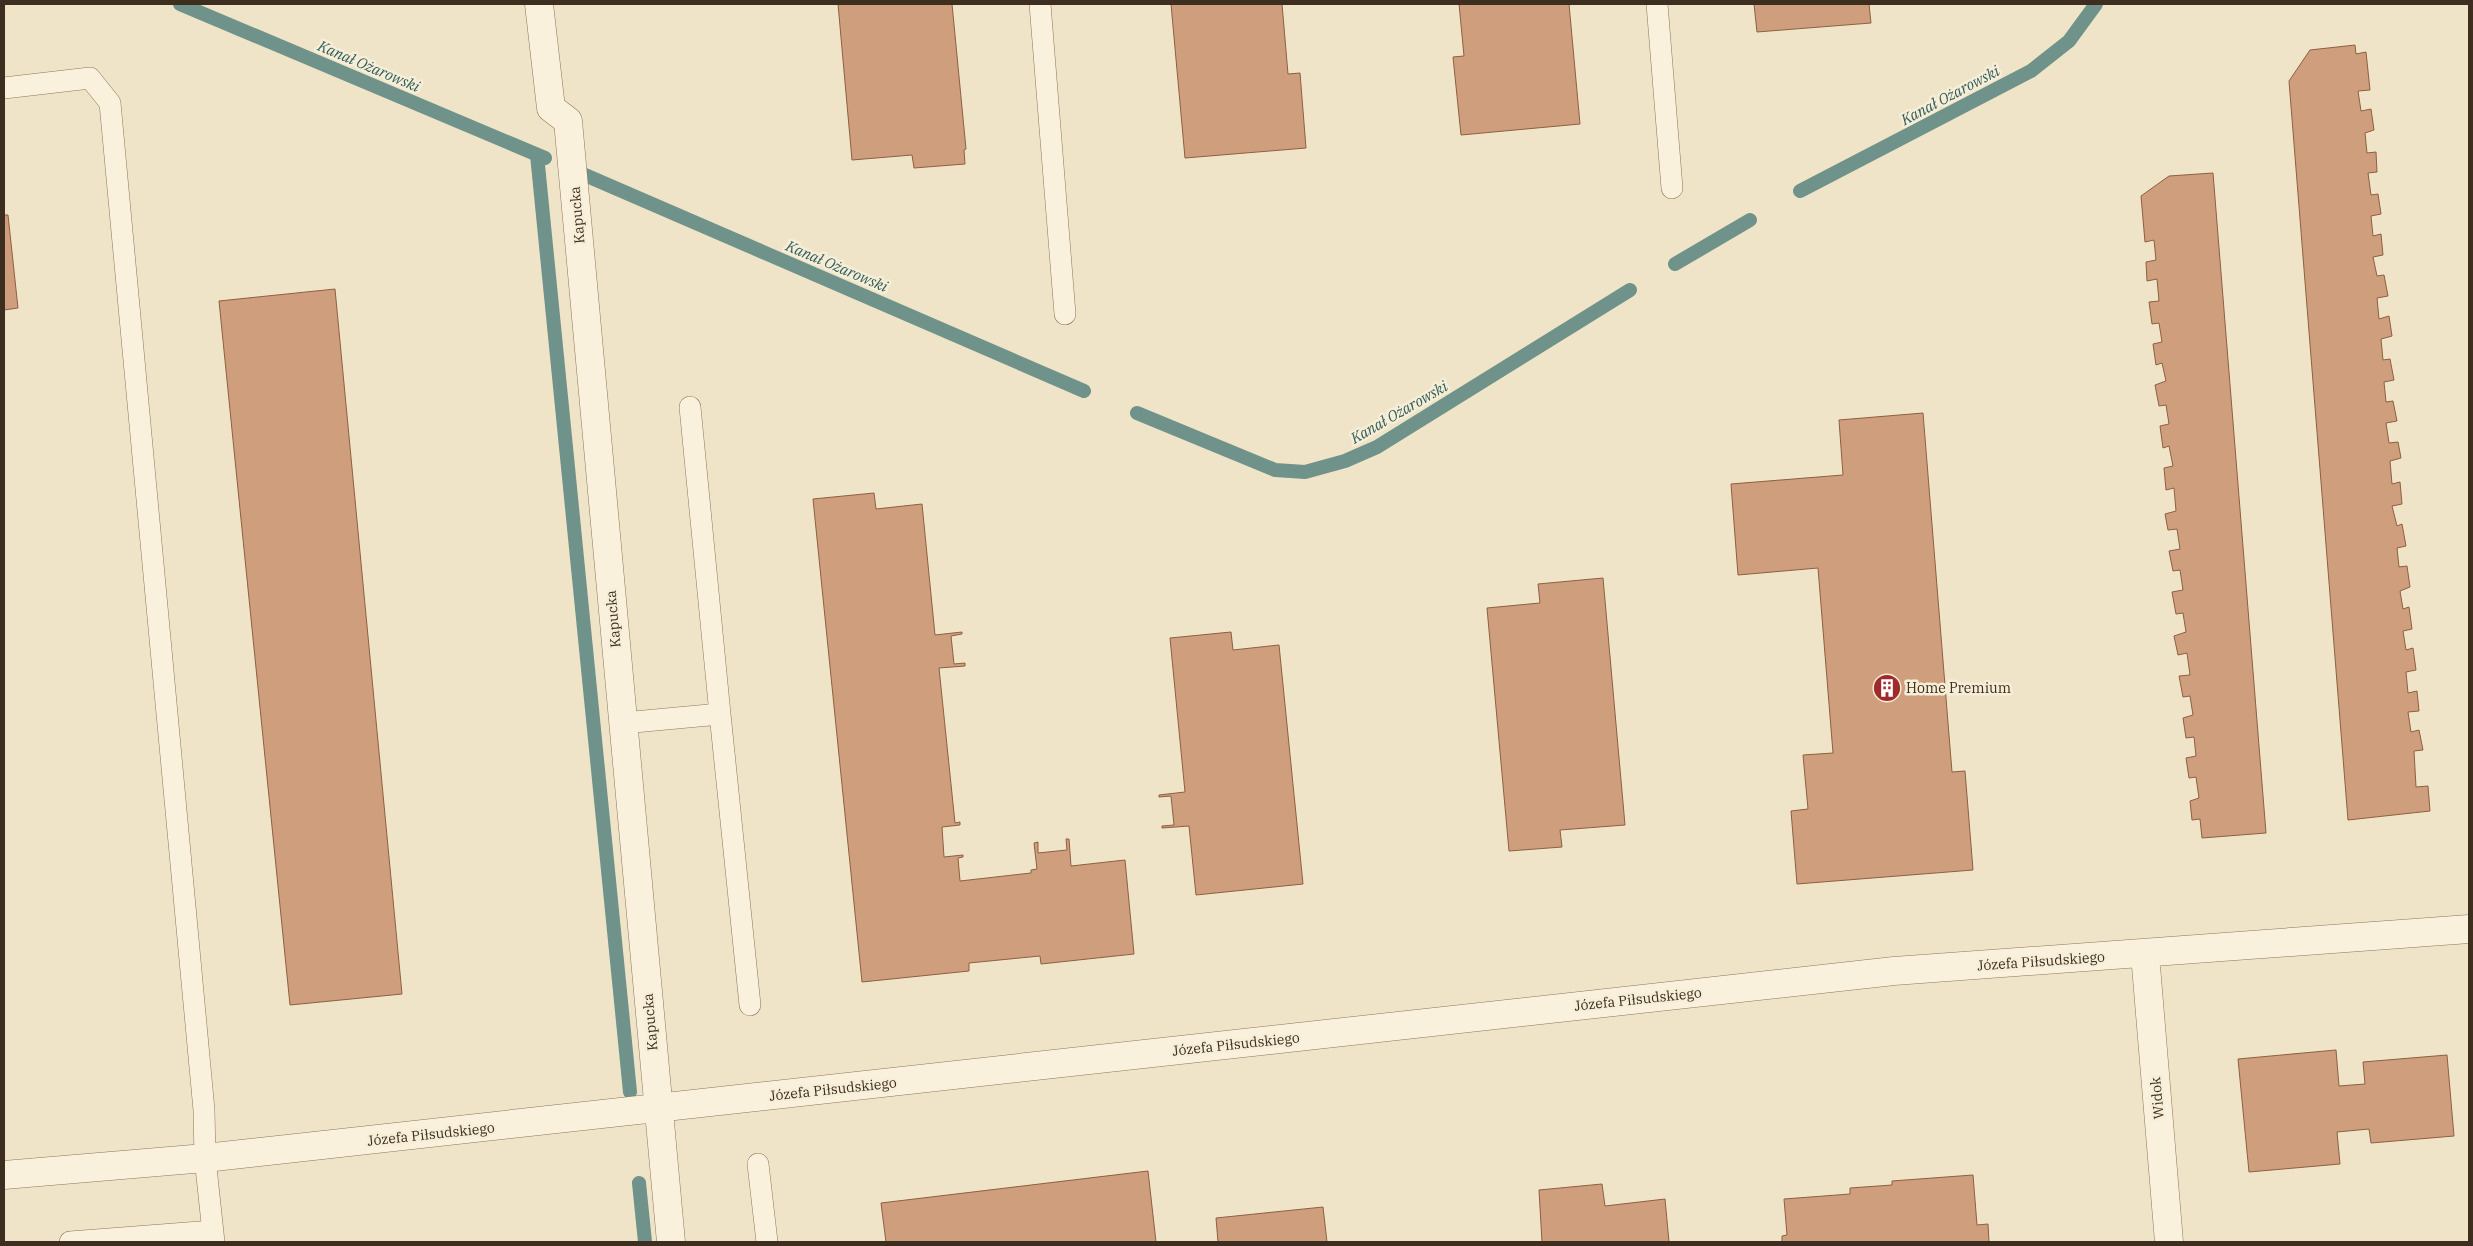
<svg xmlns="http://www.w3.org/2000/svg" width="2473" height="1246" font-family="'IBM Plex Serif',serif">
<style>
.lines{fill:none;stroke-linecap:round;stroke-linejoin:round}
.stream{stroke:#6f938a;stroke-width:14}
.building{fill:#cf9f7d;stroke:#8d5f41}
.service-casing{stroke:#8d765c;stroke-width:22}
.minor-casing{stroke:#8d765c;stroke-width:29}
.service{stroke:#faf1dc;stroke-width:21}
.minor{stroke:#faf1dc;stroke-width:28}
.labels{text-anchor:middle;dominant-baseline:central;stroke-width:5;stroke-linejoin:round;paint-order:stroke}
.street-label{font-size:14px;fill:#3d2e20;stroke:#f7eed8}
.poi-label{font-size:14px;fill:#3d2e20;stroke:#f7eed8;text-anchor:start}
.water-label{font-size:15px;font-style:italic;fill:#2f5d5a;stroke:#f7eed8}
</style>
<rect width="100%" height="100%" fill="#f0e4c8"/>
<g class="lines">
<path class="stream" d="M180,4L545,158
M537,155L630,1092
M578,172L1084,391
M1800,191L2031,71L2069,41L2096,4
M1675,264L1750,220
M1137,413L1275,470L1305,472L1345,461L1377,447L1630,290
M639,1183L645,1242"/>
</g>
<path class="building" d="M838,4H952L966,149L964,150L965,164L914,168L912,155L852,160Z
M1171,4H1282L1288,74L1300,73L1306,148L1185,158Z
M1459,4H1569L1580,124L1461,135L1453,57L1464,56Z
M1754,4H1869L1871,23L1757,32Z
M2355,45L2356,54L2366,52L2370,90L2358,91L2361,111L2371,109L2374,130L2365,133L2367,153L2376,152L2377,172L2368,173L2371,195L2378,194L2381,214L2371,216L2373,236L2381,234L2383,255L2373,257L2377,276L2384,275L2388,296L2377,298L2379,319L2389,316L2392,336L2381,339L2383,360L2390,359L2394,380L2384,382L2386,402L2393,401L2397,421L2386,423L2389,443L2398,442L2401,458L2390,461L2392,484L2400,482L2402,504L2392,506L2397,526L2402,524L2406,546L2397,548L2399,567L2407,566L2410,587L2400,591L2403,609L2409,607L2412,629L2403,631L2406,650L2413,648L2416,670L2406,672L2408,693L2417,691L2419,711L2408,712L2411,732L2419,730L2423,750L2414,751L2416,787L2428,786L2430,811L2348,820L2289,81L2310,50Z
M2213,173L2266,833L2202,838L2200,819L2192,820L2190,801L2199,798L2196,777L2189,778L2186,758L2196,756L2194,737L2186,738L2183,718L2193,715L2190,696L2183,697L2179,676L2190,675L2187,653L2178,655L2174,636L2186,632L2183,613L2176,614L2172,592L2183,590L2180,570L2173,571L2169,551L2180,549L2177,529L2168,530L2165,514L2176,511L2174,488L2166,490L2164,468L2173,466L2169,446L2163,448L2160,426L2169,424L2166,405L2159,406L2155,385L2166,381L2162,363L2156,365L2153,344L2162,342L2159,323L2152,324L2149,302L2159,301L2157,279L2147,281L2146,262L2156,260L2154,240L2145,242L2141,196L2169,176Z
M4,215H8L18,308L4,310Z
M335,289L402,994L290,1005L219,301Z
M1923,413L1952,772L1965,771L1973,870L1797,884L1791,811L1808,809L1803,755L1833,753L1818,568L1738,575L1731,484L1843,475L1839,420Z
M874,493L876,509L922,504L935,635L962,632V634L951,636L954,664L965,663V666L939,668L955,823L960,822V825L942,827L944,857L963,855V857L958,858L960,881L1031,873V870L1037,869L1034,843L1038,842V853L1067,850L1066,839H1069L1071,866L1125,860L1134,954L1041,964L1040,956L969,963V971L862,982L813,499Z
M1603,578L1625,825L1560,830L1562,847L1509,851L1487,608L1540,603L1538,584Z
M1231,632L1233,650L1279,645L1303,884L1196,895L1189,826L1162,828V826L1174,825L1171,796L1159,797V795L1185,792L1170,638Z
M2336,1050L2339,1086L2365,1084L2363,1062L2447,1055L2454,1136L2371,1143L2369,1129L2337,1132L2340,1164L2249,1172L2238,1059Z
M1148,1171L1156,1242H886L881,1203Z
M1973,1175L1977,1225L1988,1224L1989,1242H1782V1236L1787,1235L1784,1199L1850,1194V1188L1892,1185V1181Z
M1602,1184L1605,1206L1665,1199L1669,1242H1542L1539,1190Z
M1323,1207L1327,1242H1218L1216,1218Z"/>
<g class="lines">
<defs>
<path id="service" d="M1040,4L1065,314
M1657,4L1672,188
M4,88L90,78L110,103L204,1110L205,1158L214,1242
M720,714L750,1005
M623,723L720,714L690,407
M758,1164L767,1242
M70,1242L213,1231"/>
<path id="minor" d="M539,4L551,108L568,121L671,1242
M2145,954L2169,1242
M4,1175L205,1158L1894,971L2469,929"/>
</defs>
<use href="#service" class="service-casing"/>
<use href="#minor" class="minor-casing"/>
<use href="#service" class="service"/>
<use href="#minor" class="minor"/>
</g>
<defs>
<symbol id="building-disc" viewBox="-11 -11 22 22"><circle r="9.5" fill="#9e2a2b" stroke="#f7eed8"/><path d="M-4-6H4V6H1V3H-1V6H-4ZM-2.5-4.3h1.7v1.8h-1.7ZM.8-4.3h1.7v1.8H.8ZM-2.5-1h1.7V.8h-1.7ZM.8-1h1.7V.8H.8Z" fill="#fff"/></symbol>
</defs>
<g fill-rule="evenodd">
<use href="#building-disc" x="1871" y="672" width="32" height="32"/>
</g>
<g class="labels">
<g class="street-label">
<text transform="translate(577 215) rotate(-95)">Kapucka</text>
<text transform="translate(613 619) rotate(-95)">Kapucka</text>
<text transform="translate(2041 961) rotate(-4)">Józefa Piłsudskiego</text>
<text transform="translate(1638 999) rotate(-6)">Józefa Piłsudskiego</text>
<text transform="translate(650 1022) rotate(-95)">Kapucka</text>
<text transform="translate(1236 1044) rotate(-6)">Józefa Piłsudskiego</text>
<text transform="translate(833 1089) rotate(-6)">Józefa Piłsudskiego</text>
<text transform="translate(2157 1098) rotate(-95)">Widok</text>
<text transform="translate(431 1134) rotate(-6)">Józefa Piłsudskiego</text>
</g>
<g class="poi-label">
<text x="1906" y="688">Home Premium</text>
</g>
<g class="water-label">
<text transform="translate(369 66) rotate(23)">Kanał Ożarowski</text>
<text transform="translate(1950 95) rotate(-28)">Kanał Ożarowski</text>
<text transform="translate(837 266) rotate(23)">Kanał Ożarowski</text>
<text transform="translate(1399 412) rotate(-30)">Kanał Ożarowski</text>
</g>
</g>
<rect width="2473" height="1246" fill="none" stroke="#3d2e20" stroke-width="10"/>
</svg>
